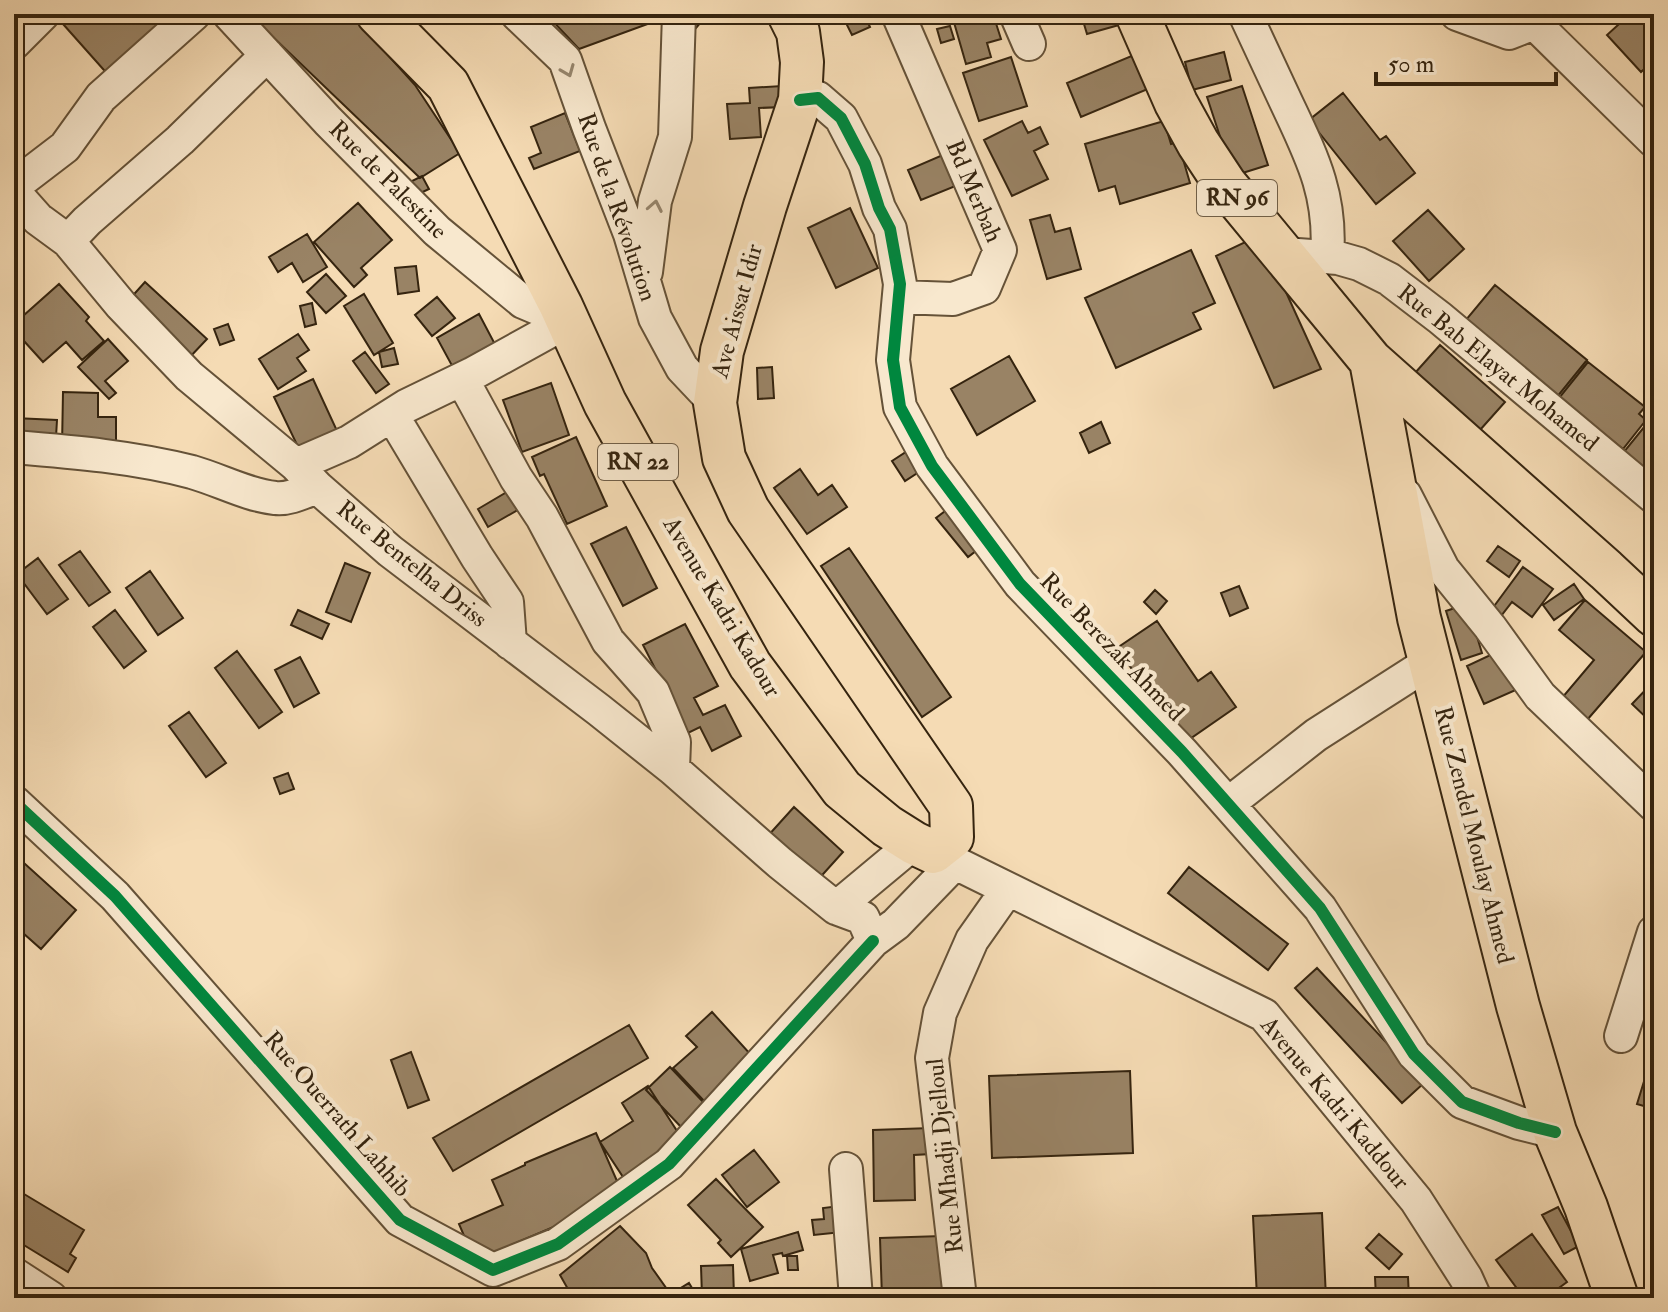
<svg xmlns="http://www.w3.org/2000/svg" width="1668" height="1312" viewBox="0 0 1668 1312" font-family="'IM FELL Double Pica',serif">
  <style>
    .building { fill: #998365; stroke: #35240f; stroke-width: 2 }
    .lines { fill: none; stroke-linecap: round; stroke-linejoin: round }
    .minor-casing { stroke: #655238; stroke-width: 36 }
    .major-casing { stroke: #35240f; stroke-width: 46 }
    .minor { stroke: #f8e8ce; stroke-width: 32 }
    .major { stroke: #f5dbb4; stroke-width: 42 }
    .cycleway-casing { stroke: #f8e8ce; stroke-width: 17 }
    .cycleway { stroke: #00873e; stroke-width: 12 }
    .oneway { stroke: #96866e }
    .labels { text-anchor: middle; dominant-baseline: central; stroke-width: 8; stroke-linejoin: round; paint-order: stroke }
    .shield { fill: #f8e8ce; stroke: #705f48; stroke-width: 2 }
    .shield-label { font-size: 22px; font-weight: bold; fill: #35240f }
    .street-label { font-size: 24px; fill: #35240f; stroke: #f8e8ce }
  </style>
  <rect width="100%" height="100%" fill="#f5dbb4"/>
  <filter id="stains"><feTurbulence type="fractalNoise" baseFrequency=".0025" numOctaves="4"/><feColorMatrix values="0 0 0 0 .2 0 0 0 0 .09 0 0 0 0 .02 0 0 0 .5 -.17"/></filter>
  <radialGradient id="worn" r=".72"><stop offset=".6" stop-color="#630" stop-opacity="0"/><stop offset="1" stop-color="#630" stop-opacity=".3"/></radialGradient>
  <path class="building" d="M75 14H173L111 78 63 24Z
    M249 14H351L415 85 460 153 420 178Z
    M546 14H661L664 18 579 49Z
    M678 14H708L695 29Z
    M860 14H864L870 27 852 35 845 21Z
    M944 14H993L1001 39 987 43 991 57 966 64 953 19 946 21Z
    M1081 14H1116L1119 25 1087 34Z
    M1630 14H1654V60L1641 72 1607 35Z
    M950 26 954 39 941 43 937 29Z
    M1141 52 1155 86 1081 117 1067 83Z
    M1224 52 1231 80 1192 90 1185 62Z
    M1011 57 1027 106 979 121 963 73Z
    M782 86 783 107 759 108 761 137 730 139 727 104 750 103 749 88Z
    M1242 86 1268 165 1233 176 1207 97Z
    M1343 93 1380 140 1386 136 1415 173 1376 204 1309 120Z
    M565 113 580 151 534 169 529 158 541 153 531 127Z
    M1022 121 1028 133 1040 127 1048 144 1034 151 1048 179 1012 196 984 140Z
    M1164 121 1171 144 1178 142 1190 183 1120 204 1115 186 1099 191 1085 144Z
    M945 154 958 185 921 200 908 170Z
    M422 176 429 189 408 199 402 186Z
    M358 203 392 240 361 268 367 275 354 287 314 242Z
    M850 208 878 268 836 288 808 228Z
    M1428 210 1464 249 1429 281 1393 241Z
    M1050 215 1055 232 1070 228 1081 269 1047 279 1030 220Z
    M307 234 327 267 303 282 292 263 278 272 269 257Z
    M1260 235 1321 369 1274 388 1216 256Z
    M1191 250 1215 303 1193 313 1201 329 1116 368 1085 298Z
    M416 266 419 291 398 294 395 268Z
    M326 274 346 296 326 313 307 292Z
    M145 282 207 339 188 359 127 302Z
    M59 284 89 317 86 321 104 341 82 360 66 342 43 362 14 330V324Z
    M1495 285 1587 360 1557 397 1465 321Z
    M364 294 393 343 374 355 344 306Z
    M437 297 455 318 432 336 415 315Z
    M312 303 316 324 305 327 300 306Z
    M479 314 498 350 456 373 437 338Z
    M228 324 234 340 220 345 214 329Z
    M298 334 309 350 297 358 306 371 278 389 259 359Z
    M108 339 128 361 105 381 116 393 109 399 78 367Z
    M1440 345 1505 402 1480 430 1415 373Z
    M394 348 398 364 382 367 379 352Z
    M365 352 389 384 376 393 353 361Z
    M1009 356 1035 401 977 435 951 389Z
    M1588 362 1645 407 1639 414 1646 420 1623 449 1559 398Z
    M772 367 774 398 758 399 757 368Z
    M313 379 338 433 300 451 274 397Z
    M551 383 569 435 522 452 503 400Z
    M63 392 98 393V417H116V447H62Z
    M1653 416 1654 417V477L1623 453Z
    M14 418 57 420 56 437 14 436Z
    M1101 422 1110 443 1089 453 1080 433Z
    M576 437 607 506 567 524 544 474 540 476 532 457Z
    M909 450 922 470 905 481 892 461Z
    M800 469 818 495 832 485 847 507 807 534 774 488Z
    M512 489 523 507 488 527 478 509Z
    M953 505 985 544 968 557 936 518Z
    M626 527 657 588 623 606 591 544Z
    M1498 546 1520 561 1509 577 1487 561Z
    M849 548 951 697 922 717 821 566Z
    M80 551 110 592 89 606 59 565Z
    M38 558 68 599 47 614 17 574Z
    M345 563 370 573 351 622 326 612Z
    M1523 567 1553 589 1532 617 1512 602 1501 616 1492 609Z
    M150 571 183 618 158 635 126 588Z
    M1574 584 1584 599 1554 620 1543 605Z
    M1239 586 1248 608 1230 616 1221 593Z
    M1155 590 1167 601 1156 614 1144 602Z
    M1585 600 1646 652 1587 720 1561 699 1594 660 1559 630Z
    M1467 604 1482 653 1461 660 1446 611Z
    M115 610 146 651 124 668 93 627Z
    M298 610 329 624 322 639 291 625Z
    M1157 621 1198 681 1211 672 1236 707 1184 743 1117 648Z
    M685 624 718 686 694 698 703 715 725 705 741 736 712 751 700 727 688 733 643 645Z
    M1501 650 1518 689 1484 704 1467 666Z
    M237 651 282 712 259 728 215 668Z
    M300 657 319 693 294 707 275 670Z
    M1654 681V725L1632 704Z
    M189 712 226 763 206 777 169 726Z
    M288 773 294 789 280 794 274 778Z
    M794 807 843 852 815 883 766 838Z
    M14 854 76 910 41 949 14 925Z
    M1189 867 1288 944 1268 970 1168 893Z
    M1317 968 1424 1083 1402 1103 1295 988Z
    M712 1012 771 1077 750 1096 705 1102 673 1068 697 1047 686 1036Z
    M629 1025 648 1058 453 1171 433 1138Z
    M1654 1049V1109L1637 1104Z
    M411 1052 429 1100 408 1108 391 1060Z
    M670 1067 724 1124 700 1147 646 1090Z
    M1130 1071 1133 1153 992 1158 989 1076Z
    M648 1086 688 1148 629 1186 600 1142 633 1121 622 1103Z
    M931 1128V1154L914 1155 915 1200 874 1201 873 1130Z
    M596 1133 624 1197 502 1249 503 1252 476 1264 459 1224 503 1205 492 1180 525 1165V1163Z
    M754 1150 779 1182 747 1207 722 1175Z
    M716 1179 763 1227 731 1257 718 1243 721 1240 688 1205Z
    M14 1188 84 1230 70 1254 76 1258 68 1272 14 1239Z
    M847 1205 851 1231 814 1235 812 1220 824 1219 823 1208Z
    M1558 1207 1579 1246 1564 1254 1542 1215Z
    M1322 1213 1326 1298H1257L1253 1216Z
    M620 1226 646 1253 652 1268 669 1292 660 1298H573L560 1275Z
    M798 1232 803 1250 783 1256 782 1253 773 1255 778 1273 750 1281 741 1249Z
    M1379 1234 1402 1254 1389 1269 1366 1248Z
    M1532 1234 1567 1282 1545 1298H1524L1496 1260Z
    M942 1236 944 1298H882L880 1238Z
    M787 1256H797L798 1270H788Z
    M733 1265 734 1296 702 1297 701 1266Z
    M1375 1277H1408L1409 1298H1376Z
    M689 1283 698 1298H674L671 1294Z
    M811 1290 812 1298H787V1292Z"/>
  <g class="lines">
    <defs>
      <path id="minor" d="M229 14 328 121 437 231 523 302 568 321
        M517 14 565 60 589 128 630 234 655 318 682 368 715 403
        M898 14 1000 250 984 288 953 299 899 297
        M1016 14 1029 44
        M1245 14C1259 44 1273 74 1287 104 1312 157 1332 196 1327 257
        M1457 14 1509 33 1534 23 1543 14
        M1534 23 1654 141
        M14 43 43 14
        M800 100 818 98 841 118 865 164 879 208 890 229 900 284 893 360 900 407 932 466 1020 584 1182 752 1320 908 1414 1054 1462 1102 1519 1123 1555 1132
        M14 186 65 147 101 97 194 14
        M14 192 38 219 68 241 121 305 189 376 296 465 317 487 390 551 599 710 673 769 780 863 836 908
        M68 241 87 221 180 140 267 55
        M1284 254 1338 258 1359 264 1389 279 1440 318 1654 497
        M646 272 655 201 675 137 679 14
        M462 379 516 478 542 517 608 641 653 692 674 742 673 769
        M392 415 477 557 507 602 510 643
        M14 447C74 452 134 457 192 472 220 480 247 495 275 498 288 500 304 492 317 487
        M296 465 349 442 406 406 472 374 568 321
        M1405 495 1443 569 1490 627 1540 696 1654 805
        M14 802 115 896 400 1220 493 1270 558 1244 669 1164 873 941
        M1228 804 1316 735 1430 662
        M914 843 836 908 863 918 873 941 896 924 955 863
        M933 852 1264 1015 1416 1200 1466 1278 1475 1298
        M1621 1036 1654 932
        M846 1169 856 1298
        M14 1274 51 1298
        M960 1298 932 1058 940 1013 972 940 1008 889"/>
      <path id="major" d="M378 14 448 85 561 306 605 403 750 665 842 789 887 826 914 843 933 852 952 837 951 806 748 510 724 458 715 403 722 351 765 206 800 100 802 62 798 32 789 14
        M1137 14 1176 103 1198 143 1225 184 1371 361 1606 570 1654 615
        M1371 361 1419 618 1518 1006 1555 1132 1586 1207 1617 1298"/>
    </defs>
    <use href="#minor" class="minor-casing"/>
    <use href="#major" class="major-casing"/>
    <use href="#minor" class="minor"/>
    <use href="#major" class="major"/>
    <defs>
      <path id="cycleway" d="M800 100 818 98 841 118 865 164 879 208 890 229 900 284 893 360 900 407 932 466 1020 584 1182 752 1320 908 1414 1054 1462 1102 1519 1123 1555 1132
        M14 802 115 896 400 1220 493 1270 558 1244 669 1164 873 941"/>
    </defs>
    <use href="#cycleway" class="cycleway-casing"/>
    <use href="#cycleway" class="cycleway"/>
  </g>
  <defs><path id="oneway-chevron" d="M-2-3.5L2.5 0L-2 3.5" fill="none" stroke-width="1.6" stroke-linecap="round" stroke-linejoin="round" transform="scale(2)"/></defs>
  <g class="oneway">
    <use href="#oneway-chevron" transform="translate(568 71) rotate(68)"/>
    <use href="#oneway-chevron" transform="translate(655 206) rotate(-79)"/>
  </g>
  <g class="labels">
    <g class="shield">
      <rect x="1197" y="180" width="80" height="36" rx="6"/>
      <rect x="598" y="444" width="80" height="36" rx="6"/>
    </g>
    <g class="shield-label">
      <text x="1237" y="198">RN 96</text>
      <text x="638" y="462">RN 22</text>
    </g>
    <g class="street-label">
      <text transform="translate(388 180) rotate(45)">Rue de Palestine</text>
      <text transform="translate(974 191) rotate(67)">Bd Merbah</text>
      <text transform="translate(617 207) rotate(71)">Rue de la Révolution</text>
      <text transform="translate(737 311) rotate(-75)">Ave Aissat Idir</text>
      <text transform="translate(1498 368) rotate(39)">Rue Bab Elayat Mohamed</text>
      <text transform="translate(412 564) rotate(39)">Rue Bentelha Driss</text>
      <text transform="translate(722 607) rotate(59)">Avenue Kadri Kadour</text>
      <text transform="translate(1112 647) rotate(46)">Rue Berezak Ahmed</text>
      <text transform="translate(1474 835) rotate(76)">Rue Zendel Moulay Ahmed</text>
      <text transform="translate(1335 1103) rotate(50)">Avenue Kadri Kaddour</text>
      <text transform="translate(337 1114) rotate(49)">Rue Ouerrath Lahhib</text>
      <text transform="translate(945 1156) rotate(-96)">Rue Mhadji Djelloul</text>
    </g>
  </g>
  <rect width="1668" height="1312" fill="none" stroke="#f5dbb4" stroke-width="48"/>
  <rect x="16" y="16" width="1636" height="1280" fill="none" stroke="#35240f" stroke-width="4"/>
  <rect x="24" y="24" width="1620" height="1264" fill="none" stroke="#35240f" stroke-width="2"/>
  <path d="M1376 72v12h180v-12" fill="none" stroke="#35240f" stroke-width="4"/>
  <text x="1388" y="72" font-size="24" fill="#35240f" stroke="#f8e8ce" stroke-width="6" paint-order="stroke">50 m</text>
  <rect width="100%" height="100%" filter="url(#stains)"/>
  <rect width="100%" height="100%" fill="url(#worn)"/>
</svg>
